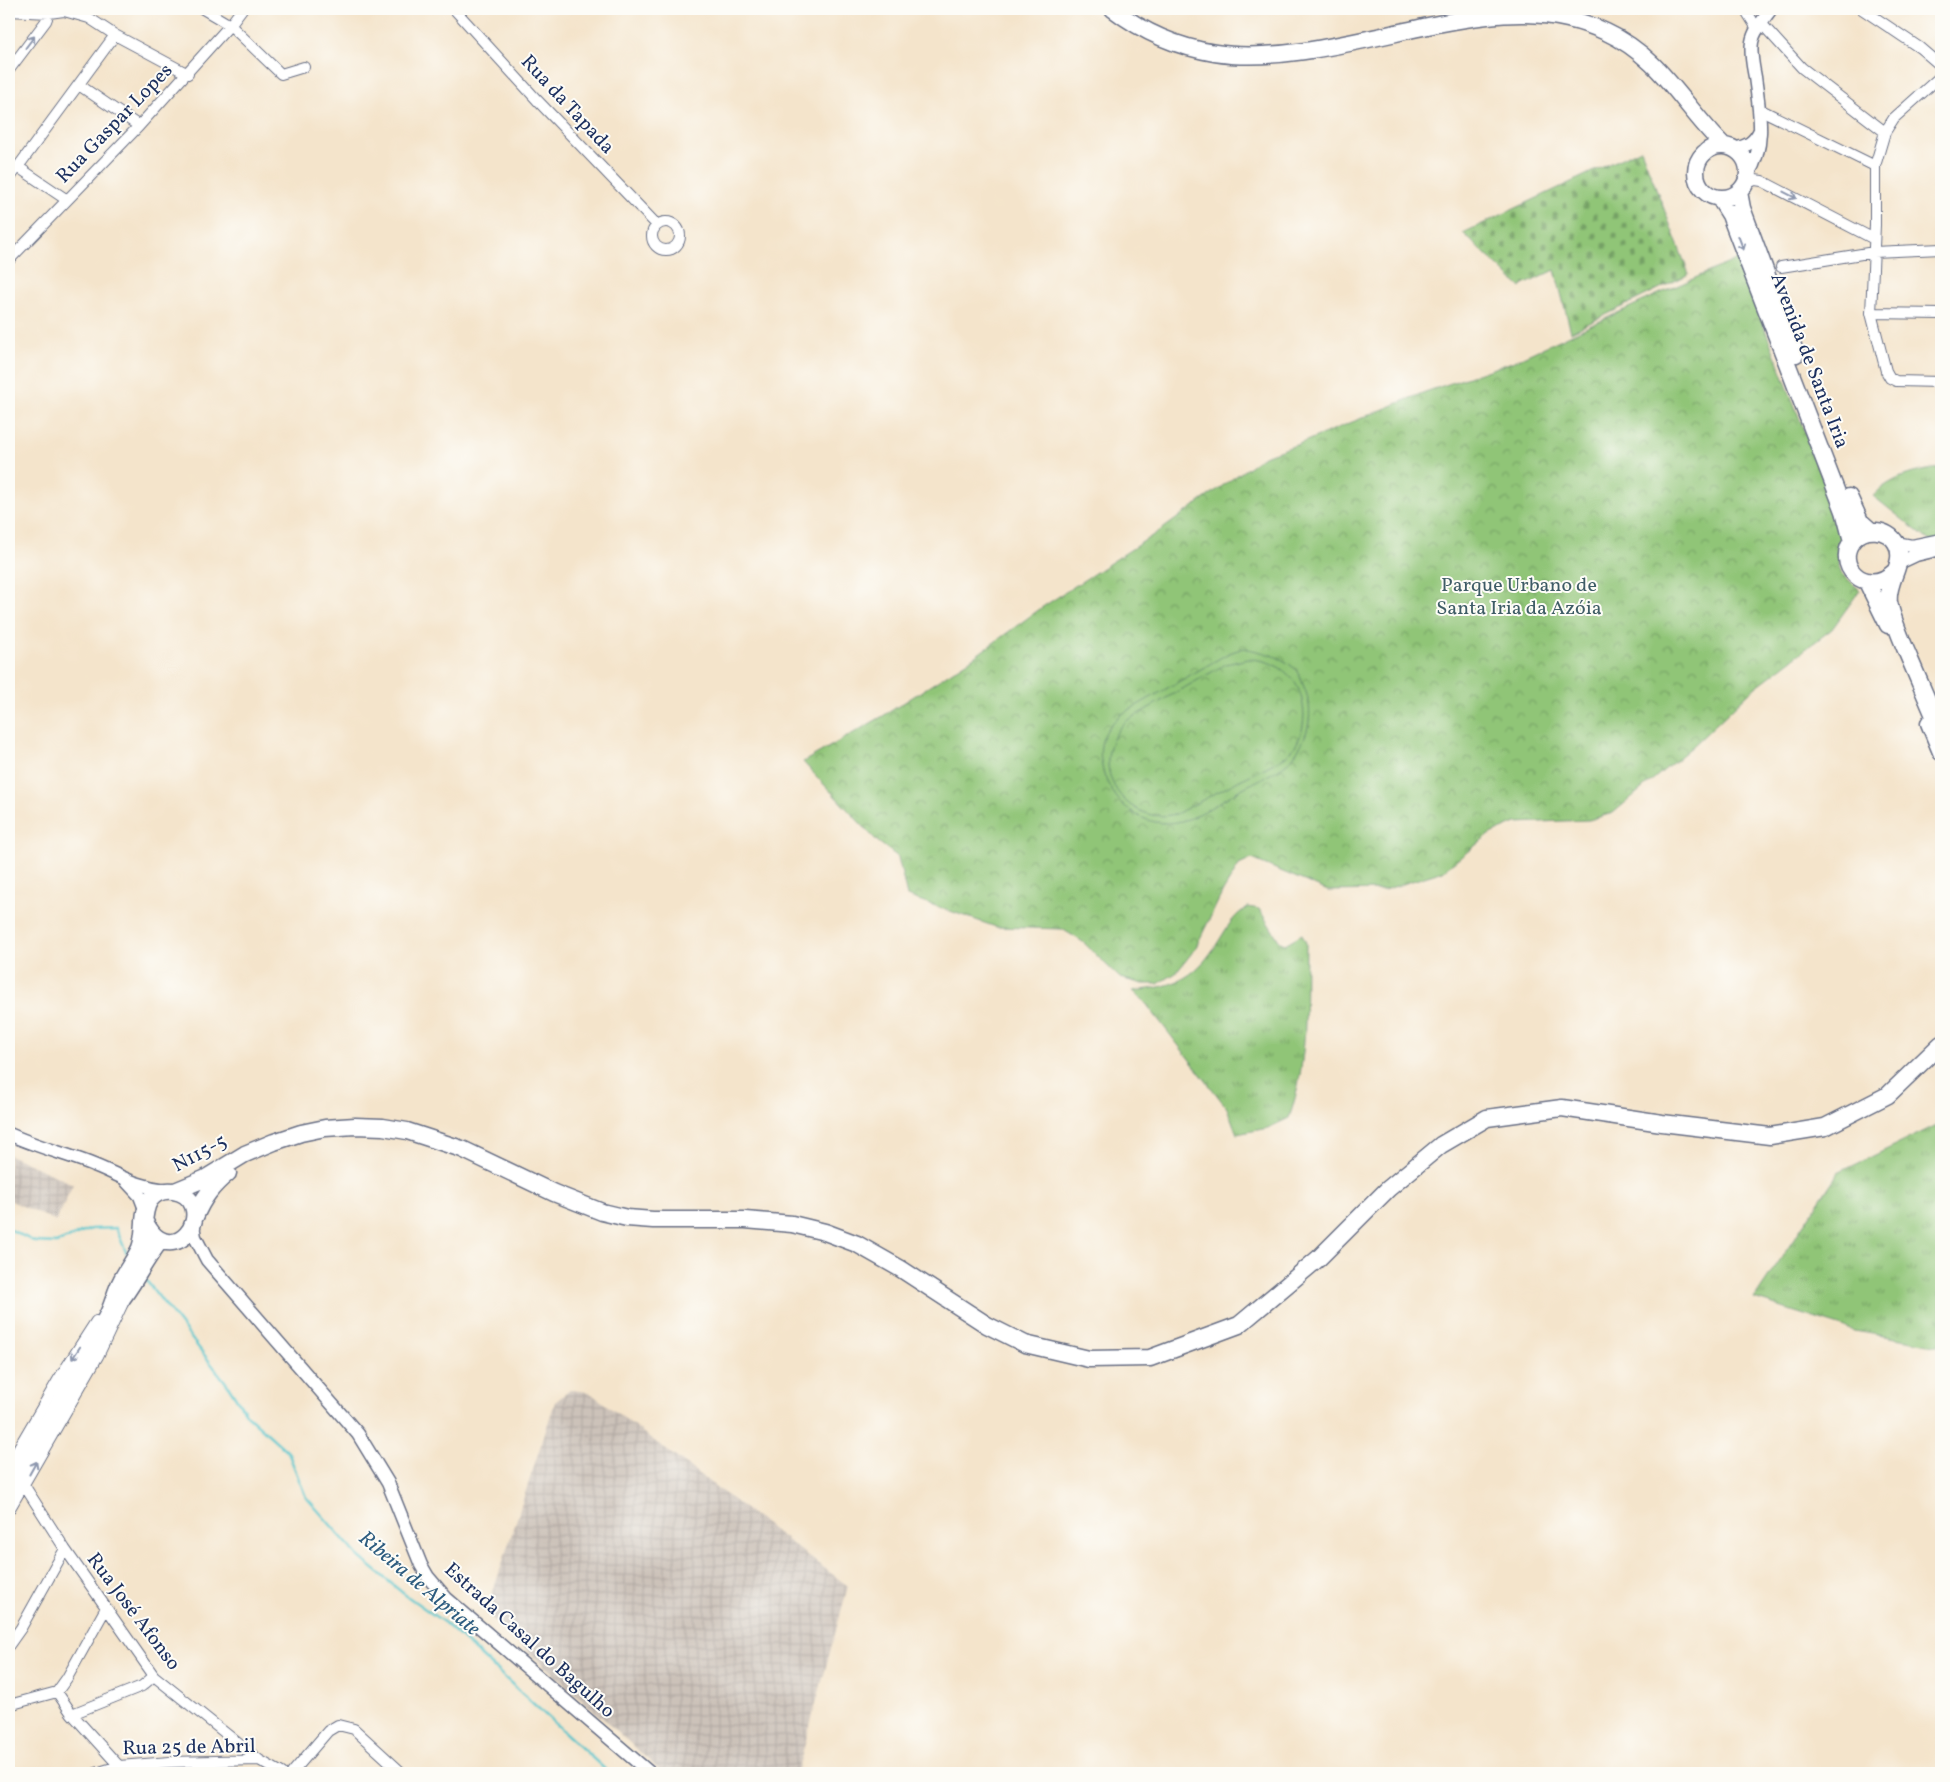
<svg xmlns="http://www.w3.org/2000/svg" width="1950" height="1782" viewBox="0 0 1950 1782" font-family="Vollkorn,serif">
  <style>
    .industrial { fill: url(#industrial-grid) }
    .grass { fill: url(#grass-tufts); stroke: #567a6a }
    .cemetery { fill: url(#cemetery-stones); stroke: #567a6a }
    .park { fill: url(#park-crowns); stroke: #567a6a }
    .pitch { fill: #90c577; stroke: #567a6a; fill-rule: evenodd }
    .lines { fill: none; stroke-linecap: round; stroke-linejoin: round }
    .stream { stroke: #56c4cb; stroke-width: 2.5 }
    .minor-casing { stroke: #676e84; stroke-width: 12 }
    .tertiary-casing { stroke: #676e84; stroke-width: 15 }
    .primary-casing { stroke: #676e84; stroke-width: 19 }
    .minor { stroke: #fff; stroke-width: 10 }
    .tertiary { stroke: #fff; stroke-width: 12 }
    .primary { stroke: #fff; stroke-width: 16 }
    .oneway { stroke: #8d97ae }
    .labels { text-anchor: middle; dominant-baseline: central; stroke-width: 4; stroke-linejoin: round; paint-order: stroke }
    .street-label { font-size: 20px; fill: #1b2f5e; stroke: #fdfcf7 }
    .park-label { font-size: 20px; fill: #3e5c66; stroke: #fdfcf7 }
    .water-label { font-size: 21px; font-style: italic; fill: #2d5c7f; stroke: #fdfcf7 }
  </style>
  <defs>
    <pattern id="industrial-grid" width="8" height="8" patternUnits="userSpaceOnUse" patternTransform="scale(1.25)"><rect width="8" height="8" fill="#ccc2b9"/><path d="M0 4h8M4 0v8" fill="none" stroke="#afa7a1"/></pattern>
    <pattern id="grass-tufts" width="24" height="20" patternUnits="userSpaceOnUse" patternTransform="scale(1.25)"><rect width="24" height="20" fill="#90c577"/><path d="M3 7l-1-3M5 7V3M7 7l1-3M15 17l-1-3M17 17v-4M19 17l1-3" fill="none" stroke="#75a065"/></pattern>
    <pattern id="cemetery-stones" width="16" height="16" patternUnits="userSpaceOnUse" patternTransform="scale(1.25)"><rect width="16" height="16" fill="#90c577"/><path d="M2 7V4a2 2 0 0 1 4 0v3zM10 15v-3a2 2 0 0 1 4 0v3z" fill="#75a065"/></pattern>
    <pattern id="park-crowns" width="20" height="18" patternUnits="userSpaceOnUse" patternTransform="scale(1.25)"><rect width="20" height="18" fill="#90c577"/><path d="M2 6a3 3 0 1 1 6 0M12 15a3 3 0 1 1 6 0" fill="none" stroke="#75a065"/></pattern>
  </defs>
  <rect width="100%" height="100%" fill="#fdfcf7"/>
  <filter id="ink" filterUnits="userSpaceOnUse"><feTurbulence type="fractalNoise" baseFrequency=".02" numOctaves="2"/><feDisplacementMap in="SourceGraphic" scale="10" xChannelSelector="R" yChannelSelector="G"/><feConvolveMatrix kernelMatrix="1 2 1 2 8 2 1 2 1" color-interpolation-filters="sRGB"/></filter>
  <filter id="wash" filterUnits="userSpaceOnUse"><feTurbulence type="fractalNoise" baseFrequency=".0096" numOctaves="4" result="noise"/><feDisplacementMap in="SourceGraphic" scale="20" xChannelSelector="R" yChannelSelector="G"/><feGaussianBlur stdDeviation="1.12" result="paint"/><feColorMatrix in="noise" values="0 0 0 0 0 0 0 0 0 0 0 0 0 0 0 0 0 1.4 0 .05"/><feComposite in="paint" operator="in"/></filter>
  <g filter="url(#wash)">
    <rect width="100%" height="100%" fill="#f4e4cb"/>
    <path class="industrial" d="M9 1155 73 1184 56 1221 9 1200Z
      M570 1390 589 1392 848 1586 797 1773H663L486 1613 555 1402Z"/>
    <path class="grass" d="M1941 468V550L1873 496C1891 477 1915 471 1941 468Z
      M1248 907 1259 909 1280 942 1285 944 1302 934 1306 943C1305 1001 1309 1062 1289 1118L1268 1128 1237 1134 1227 1108 1144 1001 1133 991C1178 986 1196 978 1220 939 1228 926 1234 915 1248 907Z
      M1941 1123V1346L1855 1331 1754 1299 1838 1173Z"/>
    <path class="cemetery" d="M1641 149 1689 274 1571 332 1555 270 1520 287 1463 233Z"/>
    <path class="park" d="M1738 259 1843 531 1838 564 1842 574 1860 590 1832 629 1752 690 1694 745 1613 813 1589 820 1516 823 1490 834 1443 871 1384 890 1328 891 1252 859 1239 865 1223 891 1195 949 1176 973 1158 984H1143L1120 978 1083 942 1062 929 996 927 907 896 898 857 877 841 803 762 883 716 970 660 1044 606 1161 530 1264 456 1299 444 1425 392 1512 362 1652 297Z"/>
    <path class="pitch" d="M1244 648C1261 652 1279 655 1293 667 1299 673 1301 679 1304 687 1315 712 1309 736 1293 757 1283 770 1256 781 1241 789 1224 799 1206 812 1188 819 1151 833 1116 809 1104 774 1096 748 1101 731 1122 714L1229 653ZM1248 659C1268 659 1289 669 1298 688 1308 711 1306 742 1284 757 1270 766 1254 773 1240 780 1218 792 1197 803 1176 814 1166 816 1155 817 1145 813 1118 803 1102 774 1110 747 1113 736 1119 729 1126 721L1226 664Z"/>
    <g class="lines">
      <path class="stream" d="M9 1229 35 1242 56 1243 91 1229 116 1228 126 1252
        M145 1279 227 1384 247 1415 288 1452 306 1497 358 1556 404 1594 445 1623 609 1773"/>
    </g>
  </g>
  <g filter="url(#ink)">
    <g class="lines">
      <defs>
        <path id="minor" d="M203 9 230 25 281 74 304 67
          M454 9 537 100 657 225
          M1745 9 1758 30
          M1862 9 1920 48 1941 66
          M9 11 49 13 64 11 89 18 115 35 188 74
          M1761 23 1802 68 1885 132
          M9 70 46 21 49 13
          M1941 76 1894 118 1885 132 1875 166V225L1871 313 1886 371 1890 378 1896 381 1941 382
          M79 85 139 126
          M1759 109 1875 166
          M18 167 67 200
          M9 179 115 35
          M1746 184 1755 180 1762 181 1874 239
          M652 236a14 14 0 1 1 28 0a14 14 0 1 1-28 0Z
          M9 260 139 126 230 25 242 9
          M1781 267 1874 252 1941 249
          M1871 313 1941 314
          M9 1464 58 1380 96 1321
          M24 1485 65 1549 154 1676 259 1760
          M9 1510 98 1356 124 1301
          M106 1608 67 1678 57 1692 72 1714 142 1686 154 1676
          M9 1645 21 1628 65 1549
          M9 1705 57 1692
          M72 1714 119 1766
          M96 1773 119 1766 170 1762 259 1760 282 1773
          M292 1773 328 1731 338 1725 354 1729 402 1773"/>
        <path id="tertiary" d="M1734 149C1747 146 1754 143 1760 130
          M1748 174C1767 145 1759 109 1755 77 1753 66 1750 54 1752 42 1754 30 1764 19 1771 9
          M1896 543 1912 546 1941 540
          M1899 563 1916 555 1941 549
          M9 1134C35 1146 63 1153 89 1163 118 1174 133 1186 166 1190
          M127 1182 140 1196 145 1209
          M193 1225 195 1237 207 1260 358 1434 388 1483 421 1565 428 1577 446 1598 650 1773"/>
        <path id="primary" d="M1113 9C1143 32 1177 47 1215 53 1283 64 1375 36 1443 23 1498 12 1553 7 1606 32 1661 57 1683 106 1724 146
          M1696 172a26 26 0 1 1 52 0a26 26 0 1 1-52 0Z
          M1739 192 1742 208 1796 354
          M1720 199 1730 215 1736 231 1844 511 1852 541
          M1849 497 1860 521 1870 530
          M1894 572C1865 599 1832 563 1854 539 1865 527 1887 528 1896 543 1907 562 1886 581 1889 602 1893 622 1903 643 1911 662 1921 685 1931 709 1941 732
          M1867 582 1888 625
          M1929 723 1941 752
          M175 1191 204 1179 245 1154 274 1142 301 1133 325 1128 355 1126 383 1127 407 1131 462 1149 554 1193 602 1212 627 1218 653 1220H745L769 1222 792 1224 825 1232 857 1244 901 1269 987 1325 1025 1344 1089 1359 1150 1358 1239 1325 1319 1258 1388 1189 1441 1145 1487 1118 1562 1108 1662 1123 1770 1136 1825 1127 1888 1095 1941 1044
          M195 1217C203 1198 212 1186 228 1173
          M117 1305C134 1285 144 1260 161 1240
          M9 1487C43 1431 77 1374 107 1316 113 1305 115 1292 121 1281 127 1269 135 1259 140 1248 146 1233 141 1213 150 1200 161 1185 187 1189 193 1206 200 1226 180 1251 159 1239 152 1235 149 1229 145 1222"/>
      </defs>
      <use href="#minor" class="minor-casing"/>
      <use href="#tertiary" class="tertiary-casing"/>
      <use href="#primary" class="primary-casing"/>
      <use href="#minor" class="minor"/>
      <use href="#tertiary" class="tertiary"/>
      <use href="#primary" class="primary"/>
    </g>
    <defs><path id="oneway-shaft" d="M-6 0H5M1.5-3L5.5 0L1.5 3" fill="none" stroke-width="1.6" stroke-linecap="round" stroke-linejoin="round" transform="scale(1.25)"/></defs>
    <g class="oneway">
      <use href="#oneway-shaft" transform="translate(30 42) rotate(-53)"/>
      <use href="#oneway-shaft" transform="translate(1790 195) rotate(27)"/>
      <use href="#oneway-shaft" transform="translate(1741 243) rotate(69)"/>
      <use href="#oneway-shaft" transform="translate(76 1353) rotate(123)"/>
      <use href="#oneway-shaft" transform="translate(33 1468) rotate(-61)"/>
    </g>
  </g>
  <g class="labels">
    <g class="street-label">
      <text transform="translate(567 105) rotate(47)">Rua da Tapada</text>
      <text transform="translate(115 124) rotate(-46)">Rua Gaspar Lopes</text>
      <text transform="translate(1809 361) rotate(69)">Avenida de Santa Iria</text>
      <text transform="translate(200 1154) rotate(-28)">N115-5</text>
      <text transform="translate(133 1612) rotate(53)">Rua José Afonso</text>
      <text transform="translate(529 1641) rotate(42)">Estrada Casal do Bagulho</text>
      <text transform="translate(189 1748) rotate(-1)">Rua 25 de Abril</text>
    </g>
    <g class="park-label">
      <text x="1519" y="586">Parque Urbano de<tspan x="1519" dy="23">Santa Iria da Azóia</tspan></text>
    </g>
    <g class="water-label">
      <text transform="translate(419 1584) rotate(40)">Ribeira de Alpriate</text>
    </g>
  </g>
  <rect width="1950" height="1782" fill="none" stroke="#fdfcf7" stroke-width="30"/>
</svg>
